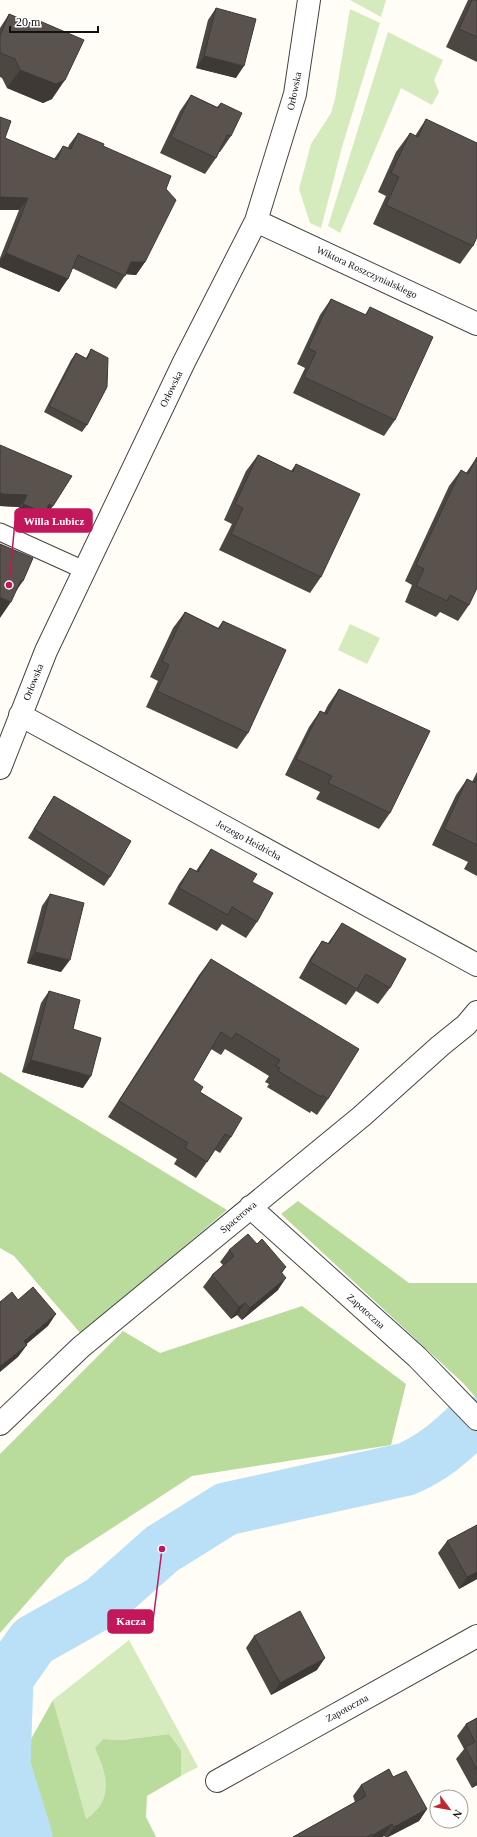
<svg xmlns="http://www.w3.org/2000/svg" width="477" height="1837" viewBox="0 0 477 1837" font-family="'Times New Roman',serif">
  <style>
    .green { fill: #d5ebbd }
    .forest { fill: #b9dc9c }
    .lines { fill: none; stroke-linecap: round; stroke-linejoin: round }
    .river { stroke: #b9e0f7; stroke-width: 53 }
    .service-casing { stroke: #444; stroke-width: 19 }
    .minor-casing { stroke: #444; stroke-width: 24 }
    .service { stroke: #fff; stroke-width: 17 }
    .minor { stroke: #fff; stroke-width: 22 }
    .wall { fill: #4d4742 }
    .shaded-wall { fill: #3f3936 }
    .building { fill: #5a524d; stroke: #3f3936 }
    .labels { text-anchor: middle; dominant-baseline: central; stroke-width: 4; stroke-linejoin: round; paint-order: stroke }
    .street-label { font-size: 10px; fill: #111; stroke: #fff }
    .leader { fill: none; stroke: #c2185b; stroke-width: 1.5 }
    .callout-dot { fill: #c2185b; stroke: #fff; stroke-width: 1.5 }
    .callout { fill: #c2185b; stroke: #c2185b; stroke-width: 1.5 }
    .callout-label { font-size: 11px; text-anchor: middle; font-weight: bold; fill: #fff }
  </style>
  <rect width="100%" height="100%" fill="#fffdf5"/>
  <path class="green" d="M350 0H386L381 17Z
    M350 9 380 23 342 147 321 228 310 223 299 189 311 144 331 113 335 99Z
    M388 32 443 60 434 80 439 92 432 105 401 88 340 233 328 226Z
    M350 624 380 638 367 664 338 650Z
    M129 1640 198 1767 181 1776V1750L169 1734 122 1740 103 1739 96 1748C109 1778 115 1798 85 1820L53 1700Z"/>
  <path class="forest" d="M0 1072 227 1210 81 1334 14 1256 0 1248Z
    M298 1201 409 1283H477V1399L464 1384 281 1214Z
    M302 1306 406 1384 391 1445 192 1476 66 1558 0 1633V1454L123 1331 160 1353Z
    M53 1700 86 1819C114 1800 108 1776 95 1748L103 1739 122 1740 169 1734 181 1750V1776L147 1796 146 1817 156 1837H0V1794Z"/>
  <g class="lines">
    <path class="river" d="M26 1837 4 1766 7 1678 33 1641 102 1602 162 1549 226 1509 407 1469C433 1457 450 1443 470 1423"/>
    <defs>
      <path id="service" d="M0 532 84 570"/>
      <path id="minor" d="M256 221 477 324
        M20 715 477 965
        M0 768 46 651 184 362 256 221 295 94 309 0
        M250 1207 417 1357 477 1419
        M0 1424 81 1347 362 1116 440 1046 466 1025 477 1012
        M217 1781 477 1636"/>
    </defs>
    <use href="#service" class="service-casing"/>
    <use href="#minor" class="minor-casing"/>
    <use href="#service" class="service"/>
    <use href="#minor" class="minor"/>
  </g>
  <path class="wall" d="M468 0H477V62L446 47Z
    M216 8 236 78 196 68 208 20Z
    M9 14 32 24 35 19 52 99 43 103 7 88 2 78 0 77V28Z
    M191 95 217 107 221 103 231 136 220 152H219L216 158 205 174 160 153 180 111Z
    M0 117 5 138 54 159 63 146 68 148 69 145 78 133 103 146 166 189 145 262 136 275 126 274 116 289 72 268 59 292 0 267V258L19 210H0Z
    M426 119 473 246 460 264 373 224 386 196 378 192 396 152 410 133 415 136Z
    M331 299 365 315 370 307 395 420 384 436 293 393 305 368 297 364 320 315Z
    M91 349 87 425 82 432 44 412 71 360 76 353 86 358Z
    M0 445 44 518 43 517 37 525 15 516 19 507 0 506Z
    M258 455 291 471 296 464 321 577 310 593 219 550 232 524 224 520 246 471Z
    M477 457 469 605 458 621 440 612 436 617 405 602 412 585 405 581 449 486 461 470 466 473Z
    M185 612 218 628 223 621 248 733 237 749 146 707 158 681 150 677 173 628Z
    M339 689 390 813 379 829 316 799 320 792 285 775 309 727 320 711 324 713 328 705Z
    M477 772V876L464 869 468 862 432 845 456 795 467 779 472 782Z
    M54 796 110 877 104 886 28 838 48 805Z
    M211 849 252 882 257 922 246 938 222 924 217 931 168 904 179 884 190 868 196 871 200 865Z
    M50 894 61 972 27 963 42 906Z
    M342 923 390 988 378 1004 356 991 346 1005 299 978 311 957 322 941 328 943Z
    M211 959 328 1099 317 1115 311 1111 310 1113 267 1087 269 1084 265 1082 269 1076 225 1049 221 1055 211 1049 193 1080 200 1092 231 1137 220 1153 215 1150 196 1178 174 1164 177 1159 108 1117 199 975Z
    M49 991 73 1029 83 1088 22 1072 41 1003Z
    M257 1244 286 1267 282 1273 278 1290 242 1320 237 1315 231 1319 203 1287 212 1275 223 1265 220 1262 229 1250Z
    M477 1525V1579L459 1589 438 1553 447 1541Z
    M254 1636 317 1670 271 1695 246 1648Z
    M477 1718V1785L472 1788 456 1759 464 1749 457 1736 466 1724Z
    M393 1777 427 1809 419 1821 388 1837H385L384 1836 382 1837H293L355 1802 353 1796 361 1785Z"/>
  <path class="shaded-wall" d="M204 56 244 66 236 78 196 68Z
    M20 70 65 80 52 99 43 103 7 88Z
    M0 197 28 198 19 210H0Z
    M6 253 68 279 59 292 0 267V261Z
    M131 262H145L136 275 123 274Z
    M0 493 27 495 19 507 0 506Z
    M23 504H49L53 506 44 518 43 517 37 525 15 516Z
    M21 580 23 581 12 597Z
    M0 597 11 602 0 618Z
    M35 952 70 960 61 972 27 963Z
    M31 1060 91 1076 83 1088 22 1072Z
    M286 1278 278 1290 242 1320 250 1308Z
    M245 1303 237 1315 231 1319 239 1307Z
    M56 1314 48 1326 16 1353 24 1341Z
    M27 1345 18 1357 0 1372V1366Z
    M477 1572V1579L459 1589 467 1577Z
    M325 1658 317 1670 271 1695 280 1683Z
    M477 1781V1785L472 1788Z
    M427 1809 419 1821 388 1837H387L394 1827Z
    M392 1824 384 1836 382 1837H372L373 1835Z"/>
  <path class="building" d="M472 0H477V37L459 29Z
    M216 8 256 19 244 66 204 56Z
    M9 14 33 24 35 19 84 40 65 80 56 84 20 70 15 59 0 53V36Z
    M191 95 218 108 221 103 242 113 231 136 227 135 216 158 171 137Z
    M0 117 11 121 5 138 57 160 63 146 71 149 78 133 104 144 103 146 171 176 166 189 176 200 145 262H131L125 276 78 255 68 279 6 253 28 198 0 197Z
    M426 119 477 143V237L473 246 386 205 399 177 391 173 410 133 418 137Z
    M331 299 366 315 370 307 433 337 395 420 304 377 316 352 308 348Z
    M91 349 108 358 107 387 87 425 49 406 76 353 87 359Z
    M0 445 72 476 53 506 49 504 45 513 23 504 27 495 3 494 0 493Z
    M258 455 293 472 296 464 360 494 321 577 231 534 243 508 235 504Z
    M477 457V588L469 605 450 595 447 601 416 586 424 569 416 565 461 470 468 474Z
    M0 544 33 558 23 581 21 580 11 602 0 597Z
    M185 612 219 629 223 621 286 650 248 733 157 691 169 665 162 661Z
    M339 689 430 731 390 813 328 783 332 776 296 759 320 711 327 714Z
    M477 778V845L444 829 467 779 475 783Z
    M54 796 131 841 110 877 34 829Z
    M211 849 257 874 252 882 273 893 257 922 232 907 228 915 179 888 190 868 198 872Z
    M50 894 84 903 70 960 35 952Z
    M342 923 406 959 390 988 366 974 357 989 310 962 322 941 329 944Z
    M211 959 359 1049 328 1099 322 1095 321 1097 278 1071 280 1068 276 1066 280 1060 236 1033 232 1039 221 1032 193 1080 203 1087 200 1092 242 1118 231 1137 225 1134 207 1162 185 1148 188 1143 119 1101Z
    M49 991 80 1000 73 1029 101 1038 91 1076 31 1060Z
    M248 1234 257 1244 262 1239 286 1267 281 1272 286 1278 250 1308 245 1303 239 1307 212 1275 234 1256 229 1250Z
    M33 1287 56 1314 24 1341 27 1345 0 1366V1302L12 1292 18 1300Z
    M477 1525V1572L467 1577 447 1541Z
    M300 1611 325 1658 280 1683 254 1636Z
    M477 1718V1770L465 1747 475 1742 466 1724Z
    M389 1769 393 1777 406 1771 427 1809 394 1827 392 1824 373 1835 372 1834 367 1837H293L366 1796 361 1785Z"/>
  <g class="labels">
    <g class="street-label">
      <text transform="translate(294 91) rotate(-78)">Orłowska</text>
      <text transform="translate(367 272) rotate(25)">Wiktora Roszczynialskiego</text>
      <text transform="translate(171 389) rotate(-64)">Orłowska</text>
      <text transform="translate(33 682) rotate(-68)">Orłowska</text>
      <text transform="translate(249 840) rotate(29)">Jerzego Heidricha</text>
      <text transform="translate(238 1217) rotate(-40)">Spacerowa</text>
      <text transform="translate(366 1311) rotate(42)">Zapotoczna</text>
      <text transform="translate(347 1708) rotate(-29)">Zapotoczna</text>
    </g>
  </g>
  <path class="leader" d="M9 585L15 521M162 1549L153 1621"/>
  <g class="callout-dot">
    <circle cx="9" cy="585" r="4"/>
    <circle cx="162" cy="1549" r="4"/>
  </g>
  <g class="callout">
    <rect x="15" y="509" width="77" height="23" rx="4"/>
    <rect x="108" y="1610" width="45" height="23" rx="4"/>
  </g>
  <g class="callout-label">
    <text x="54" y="525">Willa Lubicz</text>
    <text x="131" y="1625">Kacza</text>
  </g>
  <g transform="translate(449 1809) rotate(122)"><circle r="19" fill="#ffffff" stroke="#a0a0a0"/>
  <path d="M0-3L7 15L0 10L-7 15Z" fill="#c4262e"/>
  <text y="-6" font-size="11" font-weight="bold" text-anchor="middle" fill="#111111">N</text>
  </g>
  <path d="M10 26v6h88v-6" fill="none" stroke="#111111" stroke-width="2"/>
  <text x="16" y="26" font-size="12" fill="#111111" stroke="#ffffff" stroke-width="3" paint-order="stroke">20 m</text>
</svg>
